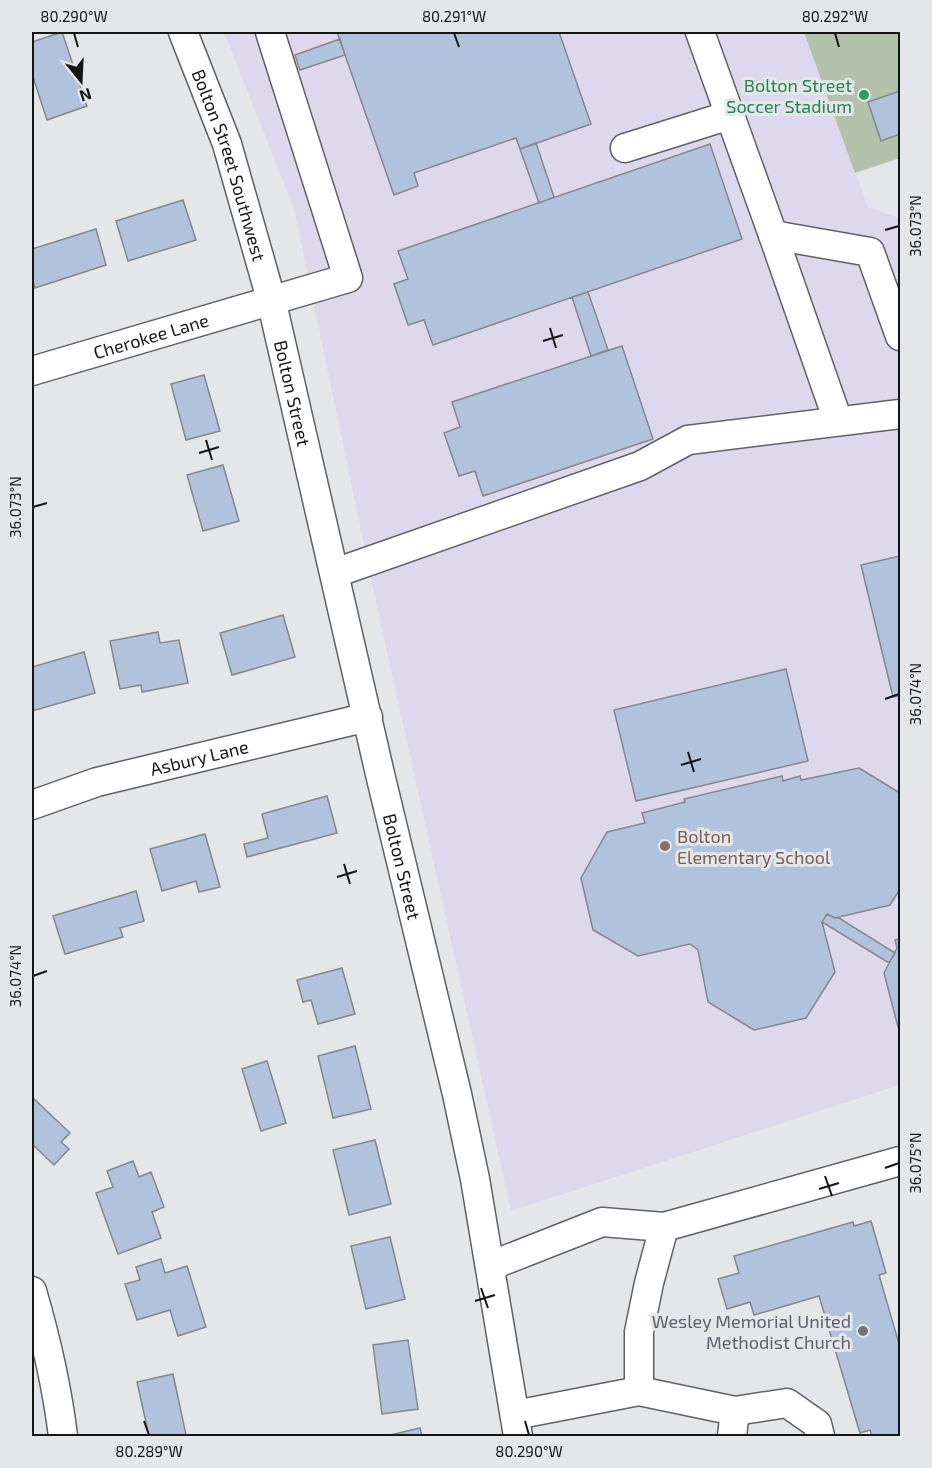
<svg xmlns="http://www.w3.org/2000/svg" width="932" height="1468" viewBox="0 0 932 1468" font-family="'Exo 2',sans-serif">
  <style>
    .education { fill: #ded8ee }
    .green { fill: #b2c1ac }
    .building { fill: #b1c2dd; stroke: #85878a; stroke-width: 1.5 }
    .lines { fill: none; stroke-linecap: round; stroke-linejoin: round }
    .minor-casing { stroke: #5f6164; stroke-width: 31 }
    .minor { stroke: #fff; stroke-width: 28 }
    .ticks { fill: none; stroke: #151516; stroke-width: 2 }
    .leisure-dot { fill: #2e9e5b; stroke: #e4e6e9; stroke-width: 2 }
    .education-dot { fill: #8d6e63; stroke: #e4e6e9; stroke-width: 2 }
    .worship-dot { fill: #6b7280; stroke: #e4e6e9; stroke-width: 2 }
    .labels { text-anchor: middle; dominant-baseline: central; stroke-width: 6; stroke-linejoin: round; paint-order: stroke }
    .leisure-label { font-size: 18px; fill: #27864d; stroke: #e4e6e9; text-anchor: end }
    .street-label { font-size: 18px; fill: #151516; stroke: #e4e6e9 }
    .education-label { font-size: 18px; fill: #785e54; stroke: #e4e6e9; text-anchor: start }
    .worship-label { font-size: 18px; fill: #5b616d; stroke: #e4e6e9; text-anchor: end }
    .neatline { fill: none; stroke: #151516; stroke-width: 2 }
    .ticks-label { font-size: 15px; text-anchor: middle; fill: #151516 }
  </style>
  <rect width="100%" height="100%" fill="#e4e6e9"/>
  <path class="education" d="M224 32H804L868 207 900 218V1085L511 1211 377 607 294 209Z"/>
  <path class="green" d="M804 32H900V158L855 173Z"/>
  <path class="building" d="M62 32 87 106 47 120 32 74V42Z
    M337 32H559L591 124 520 149 516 138 414 173 418 186 394 195Z
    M340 39 345 55 300 70 295 55Z
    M900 91V134L881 141 868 102Z
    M536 143 554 197 539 203 520 149Z
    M710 144 742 239 433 345 424 320 408 325 394 284 408 279 398 251Z
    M183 200 196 240 128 261 116 221Z
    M96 229 106 265 35 288 32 277V249Z
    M588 292 608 350 591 356 572 297Z
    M622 346 653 439 483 496 475 471 459 476 444 433 460 427 452 402Z
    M204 375 220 431 186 440 171 384Z
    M223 465 239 521 203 531 187 475Z
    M900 556V696L893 697 861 565Z
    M283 615 295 657 232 675 220 633Z
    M158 632 160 643 179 640 188 683 142 692 141 685 120 689 110 641Z
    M84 652 95 693 32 711V667Z
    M786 669 808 761 636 801 614 710Z
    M859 768 900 793V889L890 905 835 918 827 914 822 922 835 972 806 1018 754 1030 708 1002 698 950 690 944 638 956 593 930 581 878 607 832 645 823 642 813 685 802 684 799 782 776 783 781 800 776 801 780Z
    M327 796 337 833 247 857 244 844 268 838 262 814Z
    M205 834 220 887 199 892 196 881 162 891 150 849Z
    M136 891 144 921 120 928 123 937 65 954 53 916Z
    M827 914 835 918H839L895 953 889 963 822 922Z
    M900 939V1026L898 1027 884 973 897 948 895 940Z
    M342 968 355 1014 318 1024 311 1000 303 1002 297 980Z
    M355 1046 371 1109 333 1118 318 1056Z
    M267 1061 286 1123 261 1131 242 1069Z
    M32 1097 70 1133 61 1142 69 1149 54 1165 32 1144Z
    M375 1140 391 1204 349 1215 333 1150Z
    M133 1161 139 1177 151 1172 164 1207 152 1212 161 1238 118 1254 96 1193 113 1187 107 1171Z
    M871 1221 886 1273 879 1275 900 1347V1436H872L870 1430 860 1433 819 1296 754 1315 750 1302 727 1309 718 1279 739 1273 734 1256 853 1222 854 1226Z
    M390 1237 405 1299 366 1309 351 1246Z
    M161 1259 165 1273 187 1266 206 1327 178 1336 170 1310 137 1320 125 1284 140 1280 136 1267Z
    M408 1340 418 1409 382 1414 373 1345Z
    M173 1374 186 1435 149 1436 137 1382Z
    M420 1428 422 1436H386Z"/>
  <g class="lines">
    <defs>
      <g id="minor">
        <path id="s1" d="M183 32 227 144 271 299 380 774 457 1094 475 1179 518 1436"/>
        <path d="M700 32 773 235 870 252 900 336"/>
        <path d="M625 148 730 115"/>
        <path d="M773 235 838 421"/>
        <path id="s2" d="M32 371 348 278 270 32"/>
        <path d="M335 573 640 466 688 440 900 414"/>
        <path id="s3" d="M32 805 97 782 368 717"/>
        <path d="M490 1266 602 1222 664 1227 900 1161"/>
        <path d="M32 1291C46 1339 57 1387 63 1436"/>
        <path d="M639 1391 735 1411 787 1403 817 1424 820 1436"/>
        <path d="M515 1415 639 1391V1332L649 1283 664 1227"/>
        <path d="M732 1436 735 1411"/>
      </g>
    </defs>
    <use href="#minor" class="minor-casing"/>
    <use href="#minor" class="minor"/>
  </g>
  <path class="ticks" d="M74 33 78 47M454 33 459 47M835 33 839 47M885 230 899 226M550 328 556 348M543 341 563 335M206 440 212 460M199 453 219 447M33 507 47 503M885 699 899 694M688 752 694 772M681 765 701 759M344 864 350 884M337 877 357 871M33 976 47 971M885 1168 899 1163M825 1176 832 1196M819 1189 839 1183M481 1288 488 1308M475 1301 495 1295M144 1421 149 1435M525 1421 529 1435"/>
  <circle class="leisure-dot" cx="864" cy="95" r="6"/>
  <circle class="education-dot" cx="665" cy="846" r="6"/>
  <circle class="worship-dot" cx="863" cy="1331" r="6"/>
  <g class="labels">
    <g class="leisure-label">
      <text x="852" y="85">Bolton Street<tspan x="852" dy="21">Soccer Stadium</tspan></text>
    </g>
    <g class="street-label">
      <text stroke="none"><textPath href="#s1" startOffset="141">Bolton Street Southwest</textPath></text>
      <text stroke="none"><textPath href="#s2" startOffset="124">Cherokee Lane</textPath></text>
      <text stroke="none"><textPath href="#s1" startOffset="378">Bolton Street</textPath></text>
      <text stroke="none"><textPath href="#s3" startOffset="174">Asbury Lane</textPath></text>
      <text stroke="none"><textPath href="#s1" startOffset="864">Bolton Street</textPath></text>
    </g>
    <g class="education-label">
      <text x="677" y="836">Bolton<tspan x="677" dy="21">Elementary School</tspan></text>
    </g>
    <g class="worship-label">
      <text x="851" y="1321">Wesley Memorial United<tspan x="851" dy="21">Methodist Church</tspan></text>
    </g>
  </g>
  <rect width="932" height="1468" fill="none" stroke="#e4e6e9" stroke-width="66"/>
  <g transform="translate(81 81) rotate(162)" stroke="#e4e6e9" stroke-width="4.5" paint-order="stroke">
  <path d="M0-4.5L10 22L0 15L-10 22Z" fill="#151516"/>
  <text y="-9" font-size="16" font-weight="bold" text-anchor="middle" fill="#151516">N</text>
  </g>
  <rect x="33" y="33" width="866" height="1402" class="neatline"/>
  <g class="ticks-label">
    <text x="74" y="22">80.290°W</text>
    <text x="454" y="22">80.291°W</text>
    <text x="835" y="22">80.292°W</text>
    <text transform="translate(916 226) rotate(-90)" y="5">36.073°N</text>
    <text transform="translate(16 507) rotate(-90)" y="5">36.073°N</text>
    <text transform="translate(916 694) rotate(-90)" y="5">36.074°N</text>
    <text transform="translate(16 976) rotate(-90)" y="5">36.074°N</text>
    <text transform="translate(916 1163) rotate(-90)" y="5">36.075°N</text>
    <text x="149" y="1457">80.289°W</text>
    <text x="529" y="1457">80.290°W</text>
  </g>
</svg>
